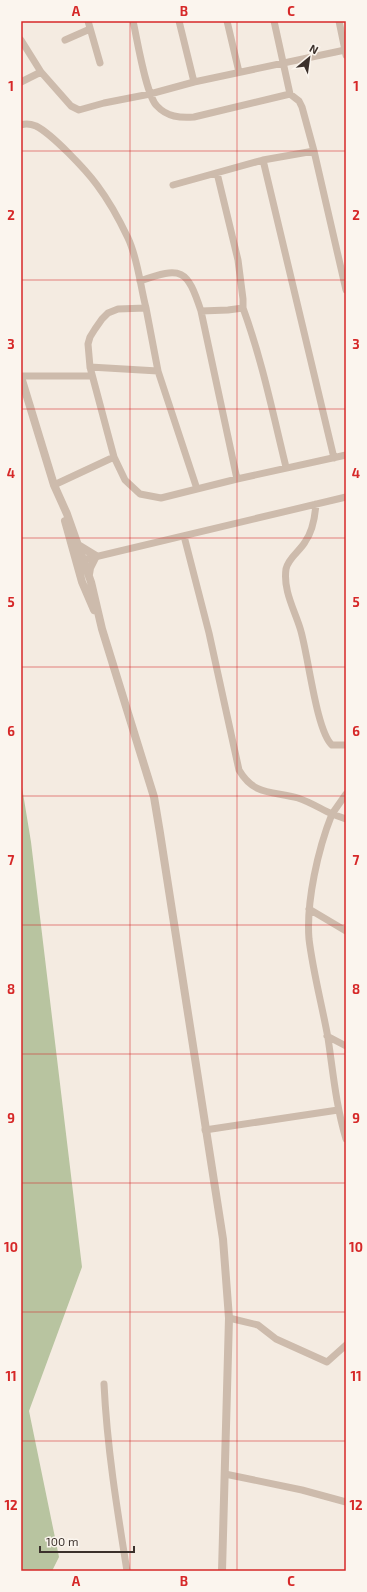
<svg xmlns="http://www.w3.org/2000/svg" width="367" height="1592" viewBox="0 0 367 1592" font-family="'Exo 2',sans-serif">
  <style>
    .green { fill: #b8c4a0 }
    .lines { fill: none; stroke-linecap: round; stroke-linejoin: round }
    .minor { stroke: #cdbbac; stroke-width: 7 }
    .tertiary { stroke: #cdbbac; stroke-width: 8 }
    .grid { fill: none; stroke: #d62828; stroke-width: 1; stroke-opacity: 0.55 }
    .neatline { fill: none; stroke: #d62828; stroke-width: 1.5 }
    .grid-label { font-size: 13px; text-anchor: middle; font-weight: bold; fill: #d62828 }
  </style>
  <rect width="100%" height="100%" fill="#f4ebe1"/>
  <path class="green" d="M21 781 31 842 82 1267 29 1411 59 1557 52 1571H21Z"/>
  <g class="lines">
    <path class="minor" d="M88 21 100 63
      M133 21C137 38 146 96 157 106 167 117 180 118 194 117L290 94 274 21
      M179 21 194 82 345 50
      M227 21 239 72
      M339 21 346 55
      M21 40 41 72 71 106 79 110 104 103 150 94 194 82
      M65 40 90 29
      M21 82 41 72
      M290 94 299 101 302 107 314 151 346 290
      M21 125C26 123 31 124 36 126 52 134 86 170 97 185 109 201 119 219 128 238 138 259 140 285 146 308L118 309 108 313 102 319 95 329 90 337 88 344 90 367 114 457 125 480 140 494 161 498 237 479 346 455
      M314 151 263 160 334 458
      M217 173 238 260 243 299V308
      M173 185 263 160
      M140 281C182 266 187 269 201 311
      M146 308 158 371
      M90 367 158 371 197 489
      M21 376H92
      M237 479 201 311 228 310 243 308C262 360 273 414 286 467
      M54 485 114 457
      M316 504C315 517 313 531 305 542 300 551 288 558 286 569 283 590 294 609 300 628 308 652 316 731 332 745H346
      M184 536 209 633 239 770C254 796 273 791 298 798 310 802 321 809 332 814L346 794
      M78 561 346 497
      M346 819 332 814C318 849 306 902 309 939 313 972 322 1005 328 1038 333 1072 336 1106 346 1139
      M309 909 346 931
      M327 1036 346 1046
      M205 1130 338 1110
      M229 1318 258 1325 276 1339 327 1362 346 1345
      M104 1384C107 1447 117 1509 127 1571
      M225 1474 302 1490 346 1502"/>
    <path class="tertiary" d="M21 377 54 485 67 514 91 582 102 629 154 797 160 833 223 1239 229 1318 222 1571
      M65 521 82 582 94 610
      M78 545 96 556 90 568 89 574"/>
  </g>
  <path class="grid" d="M130 21V1571M237 21V1571M21 151H346M21 280H346M21 409H346M21 538H346M21 667H346M21 796H346M21 925H346M21 1054H346M21 1183H346M21 1312H346M21 1441H346"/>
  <rect width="367" height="1592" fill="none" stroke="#fbf5ee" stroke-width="44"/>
  <g transform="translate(309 58) rotate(29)" stroke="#fbf5ee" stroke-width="3" paint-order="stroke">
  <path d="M0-3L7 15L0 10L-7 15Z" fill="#3b302b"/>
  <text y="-6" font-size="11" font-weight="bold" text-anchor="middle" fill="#3b302b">N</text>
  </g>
  <path d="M40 1546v6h94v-6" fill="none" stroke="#3b302b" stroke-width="2"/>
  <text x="46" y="1546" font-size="12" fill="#3b302b" stroke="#fbf5ee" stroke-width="3" paint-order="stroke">100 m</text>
  <rect x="22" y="22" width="323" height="1548" class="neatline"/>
  <g class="grid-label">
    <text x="76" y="16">A</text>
    <text x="184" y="16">B</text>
    <text x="291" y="16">C</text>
    <text x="11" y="91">1</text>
    <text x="356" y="91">1</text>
    <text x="11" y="220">2</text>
    <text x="356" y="220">2</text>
    <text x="11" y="349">3</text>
    <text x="356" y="349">3</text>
    <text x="11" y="478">4</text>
    <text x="356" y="478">4</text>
    <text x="11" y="607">5</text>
    <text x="356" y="607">5</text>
    <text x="11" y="736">6</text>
    <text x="356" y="736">6</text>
    <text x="11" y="865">7</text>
    <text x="356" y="865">7</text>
    <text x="11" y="994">8</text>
    <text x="356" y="994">8</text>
    <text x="11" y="1123">9</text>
    <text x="356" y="1123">9</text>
    <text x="11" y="1252">10</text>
    <text x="356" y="1252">10</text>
    <text x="11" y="1381">11</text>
    <text x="356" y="1381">11</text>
    <text x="11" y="1510">12</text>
    <text x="356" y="1510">12</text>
    <text x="76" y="1586">A</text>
    <text x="184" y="1586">B</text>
    <text x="291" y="1586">C</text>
  </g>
</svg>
